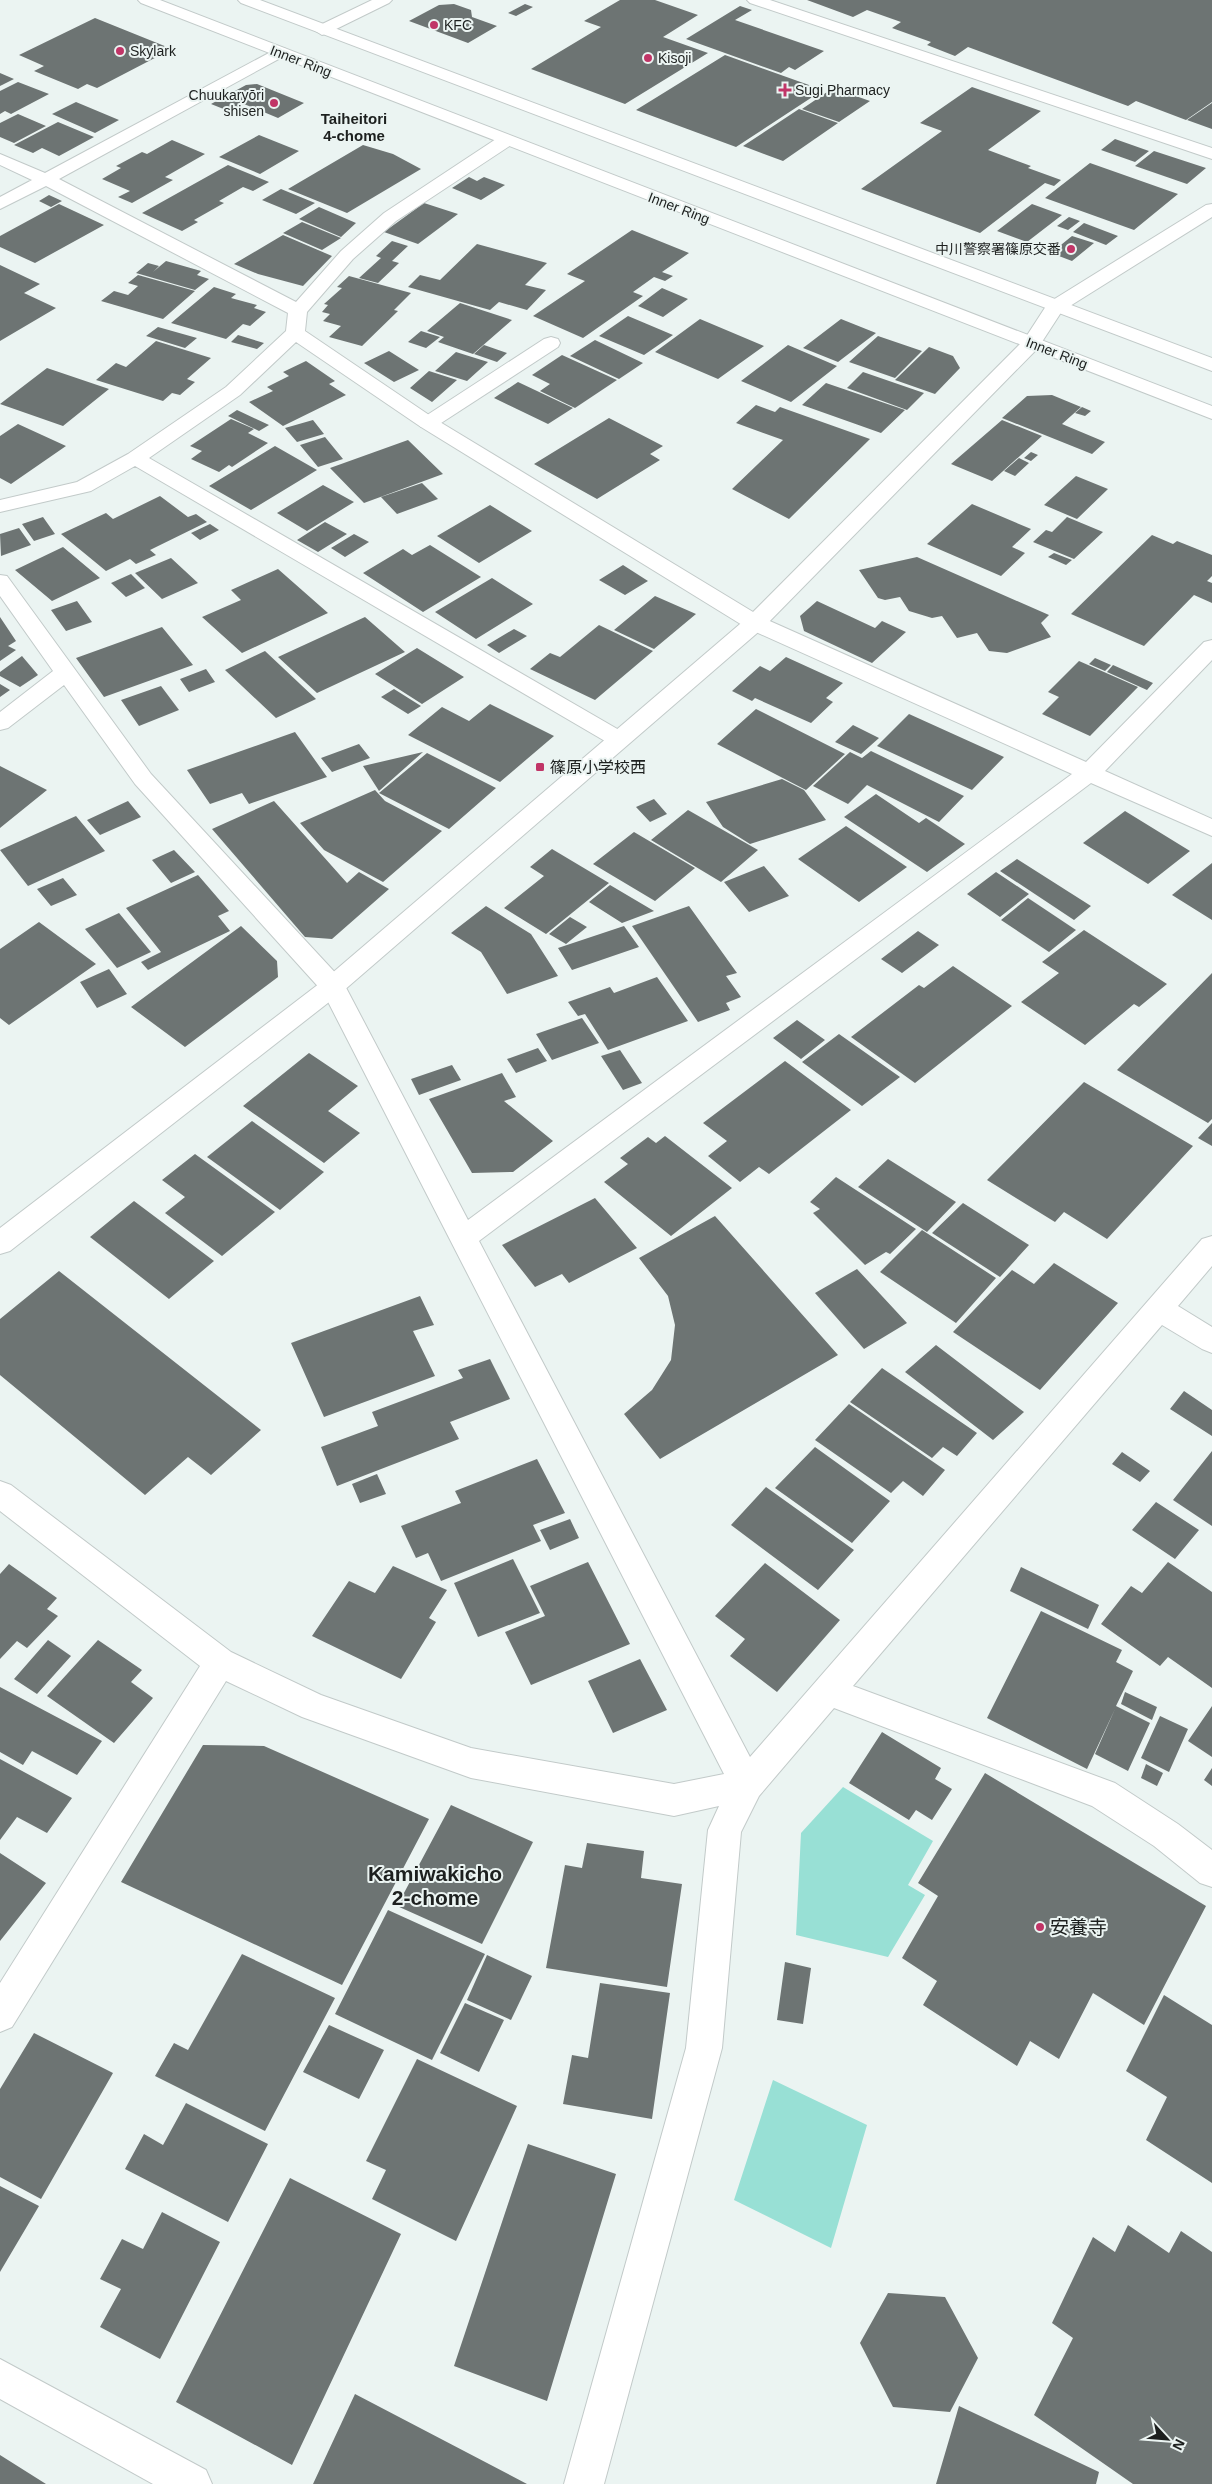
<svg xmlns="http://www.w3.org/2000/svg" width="1212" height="2484" viewBox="0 0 1212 2484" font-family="Helvetica,'Noto Sans JP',sans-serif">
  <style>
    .green { fill: #98e0d5 }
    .building { fill: #6d7473 }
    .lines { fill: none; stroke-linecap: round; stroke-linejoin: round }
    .service-casing { stroke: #c2cac9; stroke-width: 2 }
    .minor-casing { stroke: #c2cac9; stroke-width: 2 }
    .tertiary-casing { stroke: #c2cac9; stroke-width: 2 }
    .primary-casing { stroke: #c2cac9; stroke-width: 2 }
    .service { fill: #fff; fill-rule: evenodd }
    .minor { fill: #fff; fill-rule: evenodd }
    .tertiary { fill: #fff; fill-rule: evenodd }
    .primary { fill: #fff; fill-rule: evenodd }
    .poi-dot { fill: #c13567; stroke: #ebf4f2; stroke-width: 2 }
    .labels { text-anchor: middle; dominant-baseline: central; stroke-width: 4; stroke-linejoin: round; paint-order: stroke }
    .far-poi-label { font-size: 14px; fill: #1d201f; stroke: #ebf4f2; text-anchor: start }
    .far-street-label { font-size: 14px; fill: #1d201f; stroke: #ebf4f2 }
    .far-neighbourhood-label { font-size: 15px; font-weight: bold; fill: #1d201f; stroke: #ebf4f2 }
    .poi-label { font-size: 16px; fill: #1d201f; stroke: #ebf4f2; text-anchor: start }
    .near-poi-label { font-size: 19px; fill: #1d201f; stroke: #ebf4f2; text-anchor: start }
    .near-neighbourhood-label { font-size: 21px; font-weight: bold; fill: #1d201f; stroke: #ebf4f2 }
  </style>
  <rect width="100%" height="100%" fill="#ebf4f2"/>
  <path class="green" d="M843 1787 933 1841 908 1885 925 1895 888 1957 796 1935 801 1833Z
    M773 2080 867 2125 831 2248 734 2200Z"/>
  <path class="building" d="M620 0H655L698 15 663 37 708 53 625 104 531 69 601 27 584 21Z
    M807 0H1212V102L1186 120 1136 101 1128 106 968 47 955 56 927 45 931 42 892 28 901 22 867 10 853 17Z
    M454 4 471 10 472 17 497 26 468 43 409 21 439 5Z
    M525 4 533 7 516 16 508 13Z
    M740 6 752 10 735 20 824 51 795 70 789 67 781 73 686 39Z
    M95 18 172 49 97 88 87 84 78 89 34 71 44 66 19 55Z
    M725 55 823 90 736 147 636 110Z
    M0 73 14 79 0 86Z
    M18 82 49 94 11 114 5 111 0 114V91Z
    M257 84 304 103 278 118 244 104 231 112 211 104 246 85Z
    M972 87 1041 111 988 150 1031 166 1028 168 1061 180 1054 186 1045 183 980 233 861 189 942 131 920 123Z
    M833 88 870 101 839 122 802 109Z
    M76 102 119 120 95 133 52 114Z
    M1212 103V129L1187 120Z
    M799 109 838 123 783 161 743 146Z
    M18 114 46 126 14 143 0 137V123Z
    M58 122 94 137 59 156 42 148 33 153 14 145Z
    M259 135 299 151 260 174 219 157Z
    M1115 139 1149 151 1135 162 1101 150Z
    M172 140 205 154 165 177 173 180 132 203 118 197 130 191 102 179 121 168 116 166 142 152 147 154Z
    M363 145 393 154 421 169 347 213 288 189Z
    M1154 151 1206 168 1187 184 1135 166Z
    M1090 163 1178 194 1134 230 1045 198Z
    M228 165 269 182 253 191 243 187 219 201 224 203 194 220 198 222 182 231 142 213Z
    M469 177 477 181 484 177 505 185 481 200 452 188Z
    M281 189 315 203 296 214 262 200Z
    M49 195 62 201 51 207 39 201Z
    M424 203 458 214 418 244 384 232Z
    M59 204 104 225 35 263 0 247V236Z
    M1032 204 1062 215 1027 242 997 231Z
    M319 207 356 223 341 237 299 219Z
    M1069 217 1080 221 1068 230 1057 226Z
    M302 222 341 238 322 250 283 233Z
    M1084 223 1118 236 1106 245 1073 232Z
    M632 230 689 253 662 272 673 276 665 281 654 277 633 292 643 296 583 338 533 316 585 281 567 274Z
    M283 235 332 256 303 286 258 274 234 264Z
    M1072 236 1094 243 1072 261 1051 253Z
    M392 241 408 246 392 261 399 263 378 283 359 278 381 258 376 256Z
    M477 244 547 263 525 285 546 290 527 310 499 302 490 310 408 287 420 275 440 280Z
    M166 261 201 271 197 275 209 279 195 290 136 273 148 263 159 266 153 272Z
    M0 265 40 284 24 293 56 308 0 341Z
    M138 275 195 291 163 319 101 301 114 291 128 295 138 286 128 283Z
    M349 276 411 293 394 310 398 311 362 346 329 337 341 326 323 321 330 314 322 312 328 305 324 304 342 288 337 287Z
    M214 287 236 294 231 298 257 305 254 308 266 312 250 326 243 324 226 339 171 323Z
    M662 288 688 299 663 317 638 306Z
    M460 303 512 320 473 354 438 342 444 337 427 331Z
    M628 316 673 335 644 355 599 336Z
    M700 319 764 346 718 379 655 352Z
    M841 319 876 333 838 362 803 348Z
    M158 327 197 338 185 348 146 336Z
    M421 331 440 337 426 348 408 342Z
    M238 335 264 343 257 349 231 342Z
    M878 336 922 351 895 378 849 362Z
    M595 340 643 363 619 379 570 356Z
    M156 341 211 358 187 379 195 382 180 395 172 393 163 401 96 380 116 363 126 367Z
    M484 345 507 353 497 362 474 354Z
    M788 345 837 366 791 402 741 381Z
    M929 347 953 356 960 368 935 394 895 380Z
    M389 351 419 370 394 382 364 363Z
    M456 352 488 362 467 381 435 371Z
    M562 355 617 380 575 408 540 391 550 384 532 375Z
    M306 361 335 381 329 384 346 395 283 426 249 402 273 391 267 387 289 376 283 372Z
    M47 368 109 389 63 426 0 404Z
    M429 371 457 380 432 402 410 388Z
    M863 372 924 393 907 410 847 388Z
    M518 382 573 408 548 424 494 398Z
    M826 383 905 410 881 433 802 405Z
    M1052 395 1081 407 1062 424 1105 442 1092 454 1002 418 1027 396Z
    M756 405 775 412 780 407 870 439 789 519 732 489 783 440 736 423Z
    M1082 407 1091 411 1085 416 1075 413Z
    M237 410 269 425 259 431 228 416Z
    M609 418 663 446 650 454 660 460 597 499 534 464Z
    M231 419 254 429 248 433 268 443 232 467 229 465 219 472 191 459 202 451 190 446Z
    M313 420 324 434 297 442 285 428Z
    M1002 420 1042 436 992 481 951 464Z
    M18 424 66 446 11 484 0 478V436Z
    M325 437 343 459 318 467 300 445Z
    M408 440 443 474 364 503 330 468Z
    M275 446 317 470 251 510 209 486Z
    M1031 452 1038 455 1031 461 1024 458Z
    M1019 458 1029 463 1015 476 1004 471Z
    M1076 476 1108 489 1077 519 1044 505Z
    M422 483 438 499 397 514 381 497Z
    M323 485 354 502 307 531 277 513Z
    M160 496 188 517 196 514 207 522 150 550 156 555 136 564 130 559 106 571 61 534 106 513 113 519Z
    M972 504 1031 529 1012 547 1025 553 1001 576 927 544Z
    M490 505 532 531 479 563 437 536Z
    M43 517 55 534 34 541 22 524Z
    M1067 517 1103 532 1074 559 1033 542 1046 530 1052 532Z
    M325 522 347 534 318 552 297 540Z
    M210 524 219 530 200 540 191 533Z
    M19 528 31 545 1 556 0 534Z
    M354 534 369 542 345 557 331 548Z
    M1152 535 1173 544 1177 541 1212 555V576L1207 581 1212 583V603L1194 595 1144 646 1071 614Z
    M430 545 481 577 423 612 363 573 403 549 412 555Z
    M63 547 100 578 52 601 15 570Z
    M1054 553 1072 560 1066 565 1048 557Z
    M917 557 1049 615 1041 623 1051 637 1007 653 989 651 977 633 957 638 942 616 932 618 909 611 900 597 885 600 878 598 859 570Z
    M171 558 198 583 162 599 135 573Z
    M623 565 648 581 625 595 599 580Z
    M278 569 328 613 242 653 202 617 241 600 231 590Z
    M131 574 145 588 126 597 111 583Z
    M492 578 533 604 476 639 435 612Z
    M655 596 696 614 654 649 614 630Z
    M77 601 92 622 66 631 51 610Z
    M817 601 875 628 882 621 906 632 872 663 804 631 800 616Z
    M0 617 16 641 8 646 16 650 0 661Z
    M365 617 405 652 317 693 278 657Z
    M599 625 653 651 595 700 530 669 550 653 560 657Z
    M162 627 193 665 104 697 76 658Z
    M514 629 527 636 499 653 487 645Z
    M417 648 464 677 422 704 375 674Z
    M265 651 316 699 276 718 225 670Z
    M22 656 38 675 20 687 0 676V672Z
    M786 657 843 683 826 698 833 702 811 723 755 698 752 701 732 691 760 666 770 671Z
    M1095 658 1111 665 1105 671 1089 664Z
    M1079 661 1138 687 1090 736 1042 714 1059 697 1048 692Z
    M1113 665 1153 683 1147 690 1107 672Z
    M206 669 215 682 189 692 180 679Z
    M0 684 10 690 0 697Z
    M161 686 179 710 139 726 121 700Z
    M394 689 421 706 408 714 381 697Z
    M490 704 554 736 500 782 408 735 442 707 469 721Z
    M756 709 845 754 806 790 717 744Z
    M909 714 1004 757 972 790 877 746Z
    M853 725 879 738 861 754 835 742Z
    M295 732 327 777 249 804 242 793 210 804 187 770Z
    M359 744 370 758 332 772 321 758Z
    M871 751 964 796 939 822 867 785 848 804 813 786 850 752 862 758Z
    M423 752 379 791 363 766Z
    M427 753 496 788 449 829 379 793Z
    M0 766 47 790 0 828Z
    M782 779 804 790 826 820 750 844 723 827 706 802Z
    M375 790 385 801 442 831 383 882 324 850 300 823Z
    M876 794 919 823 926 818 965 844 927 872 844 817Z
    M654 799 667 814 650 822 636 807Z
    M128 801 141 817 100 835 87 820Z
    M274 801 347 883 359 872 389 889 332 939 305 937 212 829Z
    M688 810 758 850 721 882 651 840Z
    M1125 811 1190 851 1148 884 1083 843Z
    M76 816 105 851 28 886 0 850Z
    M846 826 907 867 859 902 798 859Z
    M634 832 695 868 655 901 593 864Z
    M552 849 609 883 546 934 504 908 544 876 530 867Z
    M174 850 195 872 171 883 152 860Z
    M1017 859 1091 906 1074 920 1000 871Z
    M1212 863V920L1172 895Z
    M764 866 789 896 749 912 724 882Z
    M996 872 1029 894 1000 917 967 894Z
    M198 875 229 911 218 916 230 931 148 970 141 962 161 952 126 908Z
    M63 878 77 895 51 906 37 889Z
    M610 885 654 911 622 923 589 902Z
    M1028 898 1076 930 1049 952 1001 920Z
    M486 906 531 934 558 976 507 994 481 952 451 933Z
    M689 906 737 973 726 976 741 997 726 1003 730 1010 698 1022 632 926Z
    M119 913 151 952 117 968 85 929Z
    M570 917 587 927 566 944 549 934Z
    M39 922 96 964 9 1025 0 1018V949Z
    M241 926 277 961 278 977 185 1047 131 1007Z
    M624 926 639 947 572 970 558 948Z
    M1084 930 1167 984 1139 1007 1134 1004 1085 1045 1021 1002 1059 973 1042 962Z
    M918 931 939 945 902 973 881 959Z
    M953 966 1012 1006 915 1083 851 1037 919 985 924 988Z
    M109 969 127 994 97 1008 80 982Z
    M1212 973V1119L1208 1123 1117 1070Z
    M657 977 688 1021 608 1050 585 1014 578 1016 568 1002 610 987 614 993Z
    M582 1018 599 1043 552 1060 536 1034Z
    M797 1020 825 1040 801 1059 773 1038Z
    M839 1034 900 1077 862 1106 802 1062Z
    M538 1048 547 1061 516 1073 507 1059Z
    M620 1050 642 1083 623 1090 601 1056Z
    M309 1053 358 1086 328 1111 360 1133 324 1163 243 1106Z
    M785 1061 851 1110 769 1174 759 1167 740 1182 708 1156 727 1141 703 1123Z
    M452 1065 461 1080 419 1095 411 1079Z
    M502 1073 516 1097 504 1101 553 1141 513 1172 472 1173 429 1099Z
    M1084 1082 1193 1146 1107 1239 1064 1212 1055 1222 987 1180Z
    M252 1121 324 1172 280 1210 207 1157Z
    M1212 1123V1146L1198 1138Z
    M665 1136 732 1188 671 1236 604 1182 628 1164 620 1158 648 1137 656 1143Z
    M195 1154 275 1212 222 1256 165 1213 185 1197 162 1180Z
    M888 1159 956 1202 927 1232 858 1187Z
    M836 1177 916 1229 890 1254 886 1252 865 1265 813 1213 820 1209 810 1202Z
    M595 1198 637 1248 569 1283 562 1274 535 1287 502 1245Z
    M134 1201 214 1261 169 1299 90 1237Z
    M963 1203 1029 1245 1000 1277 932 1233Z
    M715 1216 838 1355 660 1459 624 1414 652 1390 671 1360 675 1325 668 1296 639 1258Z
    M922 1230 996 1278 956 1323 880 1272Z
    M1054 1263 1118 1303 1040 1390 953 1332 1012 1270 1034 1284Z
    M857 1269 907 1323 864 1349 815 1293Z
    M59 1271 261 1430 211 1475 188 1457 145 1495 0 1375V1319Z
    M420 1296 434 1325 413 1331 435 1376 324 1417 291 1343Z
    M936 1345 1024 1412 993 1440 905 1372Z
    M490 1359 510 1399 450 1422 459 1439 337 1486 321 1447 378 1426 372 1412 463 1378 458 1370Z
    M882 1368 977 1433 957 1456 943 1447 932 1458 850 1402Z
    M1184 1391 1212 1410V1436L1170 1409Z
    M849 1404 945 1470 923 1496 903 1481 891 1493 815 1440Z
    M815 1447 890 1501 852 1543 775 1488Z
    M1212 1451V1526L1173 1500Z
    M1122 1452 1150 1471 1140 1482 1112 1464Z
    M537 1459 565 1513 533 1525 541 1541 441 1581 428 1553 416 1558 401 1526 461 1503 455 1491Z
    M377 1474 386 1494 360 1503 352 1484Z
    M766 1487 854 1550 818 1590 731 1525Z
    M1156 1502 1199 1530 1175 1559 1132 1530Z
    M570 1519 579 1538 550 1550 540 1530Z
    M513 1559 540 1613 478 1637 454 1583Z
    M588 1562 630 1644 531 1685 505 1632 545 1616 530 1586Z
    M1168 1562 1212 1592V1688L1168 1657 1160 1666 1101 1624 1131 1586 1142 1593Z
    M765 1563 840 1620 777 1692 730 1656 745 1639 715 1616Z
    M9 1564 57 1598 47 1609 58 1616 27 1648 17 1641 0 1659V1574Z
    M393 1566 447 1590 429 1618 436 1622 401 1679 312 1636 349 1581 375 1593Z
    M1021 1567 1099 1605 1088 1629 1010 1591Z
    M1041 1611 1122 1650 1116 1662 1133 1671 1116 1706 1150 1723 1128 1771 1095 1754 1115 1709 1087 1769 987 1718Z
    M48 1640 71 1656 37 1694 14 1679Z
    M98 1640 142 1670 131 1682 153 1698 114 1743 47 1696Z
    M640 1659 667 1710 613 1733 588 1681Z
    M0 1687 102 1741 77 1775 32 1751 23 1765 0 1752Z
    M1125 1692 1157 1707 1152 1720 1121 1704Z
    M1212 1706V1757L1188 1741Z
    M1160 1716 1188 1729 1169 1772 1141 1758Z
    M882 1732 941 1768 935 1779 952 1789 932 1820 916 1810 909 1820 849 1783Z
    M203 1745 264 1746 429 1819 342 1985 121 1882Z
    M0 1759 72 1798 47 1833 17 1817 0 1840Z
    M1146 1764 1163 1773 1157 1786 1141 1778Z
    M1212 1768V1786L1204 1780Z
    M985 1773 1206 1906 1144 2025 1093 1993 1059 2059 1030 2041 1017 2066 923 2005 937 1981 902 1958 938 1896 918 1883Z
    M451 1805 533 1842 482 1944 397 1906Z
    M587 1843 644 1851 641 1878 682 1884 667 1987 546 1968 565 1865 582 1868Z
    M0 1853 46 1883 0 1941Z
    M388 1910 485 1954 432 2060 335 2014Z
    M242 1954 335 1998 265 2131 155 2076 174 2043 188 2050Z
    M487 1955 532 1976 511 2020 467 2000Z
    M785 1962 811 1968 803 2024 777 2020Z
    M600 1983 670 1993 652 2119 563 2104 572 2055 588 2058Z
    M1164 1995 1212 2025V2183L1146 2140 1167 2097 1126 2071Z
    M465 2003 504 2020 479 2072 440 2053Z
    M329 2025 384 2050 359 2099 303 2072Z
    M34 2033 113 2073 41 2199 0 2177V2089Z
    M417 2059 517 2106 456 2241 372 2199 386 2170 366 2161Z
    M186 2103 268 2144 228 2222 125 2169 144 2134 163 2145Z
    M528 2144 616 2174 547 2401 454 2366Z
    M290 2178 401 2234 292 2465 176 2402Z
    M0 2186 39 2206 0 2272Z
    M162 2212 220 2242 160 2359 100 2327 121 2289 100 2279 122 2239 143 2249Z
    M1128 2225 1169 2253 1181 2231 1212 2252V2484H1133L1034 2415 1073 2338 1052 2323 1093 2237 1115 2252Z
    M888 2293 945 2297 978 2358 950 2412 893 2407 860 2343Z
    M355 2394 527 2484H313Z
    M959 2406 1099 2472 1096 2484H936Z
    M0 2455 46 2484H0Z"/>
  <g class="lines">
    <defs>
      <path id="service" d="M551 337 558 339 560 343 558 347 435 427H421L418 423 421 419 544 339Z"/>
      <path id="minor" d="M372 0H392L389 3 328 33 322 35 314 30 316 27Z
        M747 0H770L1212 148V159L750 3Z
        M280 47 286 49 288 52 286 55 59 179 296 302 341 251 384 213 499 137H511L513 141 511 145 396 221 353 259 307 312 305 331 435 419 763 618 1086 762 1204 642 1212 640V660L1105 771 1212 819V836L1091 783 479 1241 750 1757 1202 1239 1212 1236V1266L1178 1306 1212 1327V1353L1202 1349 1162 1325 853 1686 1115 1783 1178 1824 1212 1850V1887L1200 1883 1154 1846 1092 1806 834 1708 759 1796 741 1832 722 2048 604 2484H564L686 2048 708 1830 719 1806 674 1816 471 1778 302 1717 226 1681 12 2027 0 2032V1983L200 1666 0 1511V1481L11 1485 231 1652 321 1695 471 1748 674 1784 724 1774 323 992 135 784 64 685 8 728 0 730V712L53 671 0 596V575L7 576 151 774 342 980 468 1220 1072 774 747 628 421 427 296 342 240 395 149 458 626 734 629 739 626 744 618 746 610 744 135 466 91 491 0 512V500L77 482 128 454 226 387 286 331 288 313 46 186 0 209V197L32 180 0 165V154L45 173Z
        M0 2359 206 2470 212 2484H153L0 2399Z"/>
      <path id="tertiary" d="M1212 204V217L1062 311 1038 348 763 628 342 992 10 1251 0 1254V1228L324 980 747 618 1024 340 1048 303 1206 205Z"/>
      <path id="primary" d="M138 0H160L1212 406V419L141 3Z
        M238 0H260L1212 358V371L241 3Z"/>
    </defs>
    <use href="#service" class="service-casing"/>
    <use href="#minor" class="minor-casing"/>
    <use href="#tertiary" class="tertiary-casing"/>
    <use href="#primary" class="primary-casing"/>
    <use href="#service" class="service"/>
    <use href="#minor" class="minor"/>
    <use href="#tertiary" class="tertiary"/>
    <use href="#primary" class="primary"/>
  </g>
  <g class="poi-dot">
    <circle cx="434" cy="25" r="5"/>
    <circle cx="120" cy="51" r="5"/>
    <circle cx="648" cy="58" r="5"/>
    <path d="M782.5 82.5h5v5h5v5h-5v5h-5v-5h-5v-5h5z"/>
    <circle cx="274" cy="103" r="5"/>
    <circle cx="1071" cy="249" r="5"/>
    <rect x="535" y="762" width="10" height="10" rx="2.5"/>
    <circle cx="1040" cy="1927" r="5"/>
  </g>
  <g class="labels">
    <g class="far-poi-label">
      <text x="444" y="25">KFC</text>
      <text x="130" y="51">Skylark</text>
      <text x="658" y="58">Kisoji</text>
      <text x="795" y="90">Sugi Pharmacy</text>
      <text x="264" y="95" text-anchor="end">Chuukaryōri<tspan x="264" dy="16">shisen</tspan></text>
      <text x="1061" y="249" text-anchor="end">中川警察署篠原交番</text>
    </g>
    <g class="far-street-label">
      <text transform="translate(301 61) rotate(21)">Inner Ring</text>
      <text transform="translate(679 208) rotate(21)">Inner Ring</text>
      <text transform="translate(1057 353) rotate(21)">Inner Ring</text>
    </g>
    <g class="far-neighbourhood-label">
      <text x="354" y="118">Taiheitori<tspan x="354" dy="17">4-chome</tspan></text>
    </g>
    <g class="poi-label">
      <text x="550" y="767">篠原小学校西</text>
    </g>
    <g class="near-poi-label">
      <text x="1050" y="1927">安養寺</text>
    </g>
    <g class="near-neighbourhood-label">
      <text x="435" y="1873">Kamiwakicho<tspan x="435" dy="24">2-chome</tspan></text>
    </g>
  </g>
  <g transform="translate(1167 2439) rotate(116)" stroke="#ebf4f2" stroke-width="4" paint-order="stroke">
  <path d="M0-4L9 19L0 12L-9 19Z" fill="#1d201f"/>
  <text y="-8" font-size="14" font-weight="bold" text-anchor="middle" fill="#1d201f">N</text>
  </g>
</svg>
